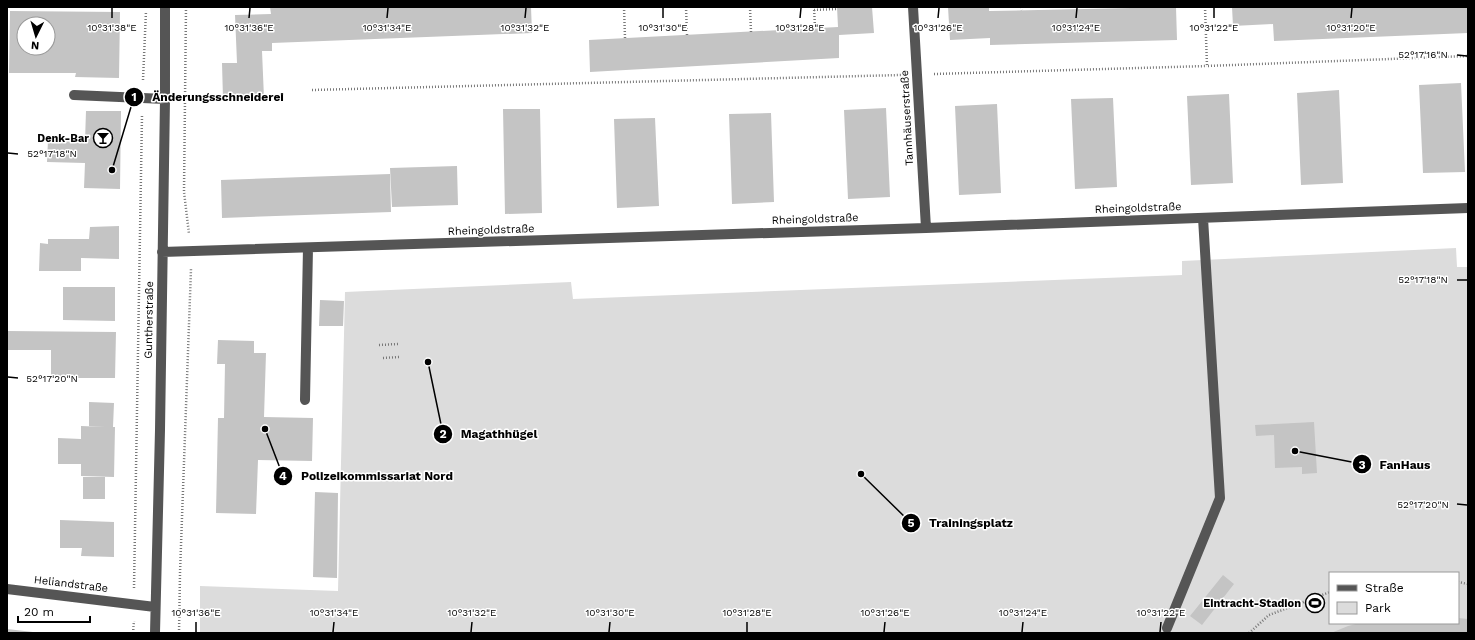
<svg xmlns="http://www.w3.org/2000/svg" width="1475" height="640" viewBox="0 0 1475 640" font-family="'Work Sans',sans-serif">
  <style>
    .green { fill: #dcdcdc; fill-rule: evenodd }
    .building { fill: #c4c4c4; fill-rule: evenodd }
    .lines { fill: none; stroke-linecap: round; stroke-linejoin: round }
    .path { stroke: #777; stroke-width: 2.5; stroke-dasharray: 1 2; stroke-linecap: butt }
    .minor { stroke: #555; stroke-width: 10 }
    .ticks { fill: none; stroke: #000; stroke-width: 1.5 }
    .labels { text-anchor: middle; dominant-baseline: central; stroke-width: 3; stroke-linejoin: round; paint-order: stroke }
    .street-label { font-size: 11px; fill: #000; stroke: #fff }
    .poi-label { font-size: 11px; font-weight: bold; fill: #000; stroke: #fff; text-anchor: end }
    .ticks-label { font-size: 10px; text-anchor: middle; fill: #000; stroke: #fff; stroke-width: 3; stroke-linejoin: round; paint-order: stroke }
    .leader { fill: none; stroke: #000; stroke-width: 1.5 }
    .callout-dot { fill: #000; stroke: #fff; stroke-width: 1.5 }
    .mark-label { font-size: 12px; text-anchor: middle; font-weight: bold; fill: #fff }
    .callout-label { font-size: 12px; text-anchor: middle; font-weight: bold; fill: #000; stroke: #fff; stroke-width: 3; stroke-linejoin: round; paint-order: stroke }
  </style>
  <rect width="100%" height="100%" fill="#fff"/>
  <path class="green" d="M1456 248 1457 267H1468V633H200V586L338 591 345 292 571 282 573 299 1182 275V261ZM1330 573H1458V623H1330Z"/>
  <path class="building" d="M270 7H531L532 33 272 43V51H262L264 98 223 99 222 63H237L235 15 271 14Z
    M837 7H872L874 33 839 35V58L590 72 589 40 838 27Z
    M948 7H989V11L1176 7 1177 40 990 45V38L950 40Z
    M1232 7H1468V33L1274 41 1273 24 1233 26Z
    M10 11 120 12 119 78 75 77 76 73H9ZM24 24H48V48H24Z
    M1461 83 1465 172 1423 173 1419 85Z
    M1339 90 1343 183 1301 185 1297 93Z
    M1229 94 1233 183 1191 185 1187 96Z
    M1113 98 1117 187 1075 189 1071 99Z
    M997 104 1001 193 959 195 955 106Z
    M886 108 890 197 848 199 844 110Z
    M503 109H540L542 213 505 214Z
    M86 111H121L120 189 84 188 85 163 47 162 48 140 85 141Z
    M771 113 774 202 732 204 729 114Z
    M655 118 659 206 617 208 614 119Z
    M457 166 458 205 392 207 390 168Z
    M390 174 391 212 222 218 221 180Z
    M119 226V259L81 258V271H39L40 243 48 244V239H89L90 227Z
    M63 287H115V321L63 320Z
    M320 300 344 301 343 326H319Z
    M7 331 116 332 115 378H51V350H7Z
    M218 340 254 341V353H266L264 417 313 418 312 461 258 460 256 514 216 513 218 418H224L225 364H217Z
    M89 402 114 403 113 427H115L114 477 81 476V464H58V438L81 439V426L106 427 89 426Z
    M1314 422 1317 473 1302 474V467L1275 468 1274 435 1256 436 1255 425Z
    M83 477H105V499H83Z
    M315 492 338 493 337 578 313 577Z
    M60 520 114 522V557L81 556 82 548H60Z
    M1223 575 1234 584 1202 625 1190 616Z
    M1458 618 1468 619V633H1331L1348 626 1360 623H1458Z
    M7 629 33 632V633H7Z"/>
  <g class="lines">
    <path class="path" d="M186 7 184 192 189 234
      M624 7 625 38
      M686 7 687 35
      M750 7 751 32
      M814 7 815 28
      M1021 7 1022 10
      M1085 7V8
      M1205 7 1207 66 1468 56
      M814 10 837 9
      M934 74 1207 66
      M143 80 146 11
      M312 90 901 75
      M379 345 398 344
      M383 358 399 357
      M1458 582 1468 584
      M134 588 142 115
      M133 633 134 621
      M179 633 180 573 191 269
      M1249 633 1269 615 1330 592"/>
    <path class="minor" d="M913 7 926 228
      M74 95 165 99
      M162 252 926 228 1468 208
      M305 400 308 248
      M7 589 155 607
      M1167 628 1220 498 1203 218
      M155 633 160 430 165 99V7"/>
  </g>
  <path class="ticks" d="M112 18V8M249 18 250 8M387 18 388 8M525 18 526 8M663 18V8M800 18 801 8M938 18 939 8M1076 18 1077 8M1214 18V8M1351 18 1352 8M1457 55 1467 56M8 153 18 154M1457 280H1467M8 377 18 378M1457 504 1467 505M196 632V622M333 632 334 622M471 632 472 622M609 632 610 622M747 632V622M884 632 885 622M1022 632 1023 622M1160 632 1161 622"/>
  <defs>
    <symbol id="bar-ring" viewBox="-11 -11 22 22"><circle r="9.5" fill="#fff" stroke="#000" stroke-width="1.5"/><path d="M-6-5H6L.8 .8V4.5H3.5V6h-7V4.5H-.8V.8Z" fill="#000"/></symbol>
    <symbol id="stadium-ring" viewBox="-11 -11 22 22"><circle r="9.5" fill="#fff" stroke="#000" stroke-width="1.5"/><path d="M0-5a6.5 5 0 1 0 0 10a6.5 5 0 1 0 0-10ZM-3.5-1.8h7v3.6h-7Z" fill="#000"/></symbol>
  </defs>
  <g fill-rule="evenodd">
    <use href="#bar-ring" x="92" y="127" width="22" height="22"/>
    <use href="#stadium-ring" x="1304" y="592" width="22" height="22"/>
  </g>
  <g class="labels">
    <g class="street-label">
      <text transform="translate(907 118) rotate(-93)">Tannhäuserstraße</text>
      <text transform="translate(1138 208) rotate(-2)">Rheingoldstraße</text>
      <text transform="translate(815 219) rotate(-2)">Rheingoldstraße</text>
      <text transform="translate(491 230) rotate(-2)">Rheingoldstraße</text>
      <text transform="translate(149 320) rotate(-89)">Guntherstraße</text>
      <text transform="translate(71 584) rotate(7)">Heliandstraße</text>
    </g>
    <g class="poi-label">
      <text x="89" y="138">Denk-Bar</text>
      <text x="1301" y="603">Eintracht-Stadion</text>
    </g>
  </g>
  <g class="ticks-label">
    <text x="112" y="31">10°31'38"E</text>
    <text x="249" y="31">10°31'36"E</text>
    <text x="387" y="31">10°31'34"E</text>
    <text x="525" y="31">10°31'32"E</text>
    <text x="663" y="31">10°31'30"E</text>
    <text x="800" y="31">10°31'28"E</text>
    <text x="938" y="31">10°31'26"E</text>
    <text x="1076" y="31">10°31'24"E</text>
    <text x="1214" y="31">10°31'22"E</text>
    <text x="1351" y="31">10°31'20"E</text>
    <text x="1423" y="58">52°17'16"N</text>
    <text x="52" y="157">52°17'18"N</text>
    <text x="1423" y="283">52°17'18"N</text>
    <text x="52" y="382">52°17'20"N</text>
    <text x="1423" y="508">52°17'20"N</text>
    <text x="196" y="616">10°31'36"E</text>
    <text x="334" y="616">10°31'34"E</text>
    <text x="472" y="616">10°31'32"E</text>
    <text x="610" y="616">10°31'30"E</text>
    <text x="747" y="616">10°31'28"E</text>
    <text x="885" y="616">10°31'26"E</text>
    <text x="1023" y="616">10°31'24"E</text>
    <text x="1161" y="616">10°31'22"E</text>
  </g>
  <path class="leader" d="M112 170L134 97M428 362L443 434M1295 451L1362 464M265 429L283 476M861 474L911 523"/>
  <g class="callout-dot">
    <circle cx="112" cy="170" r="4"/>
    <circle cx="428" cy="362" r="4"/>
    <circle cx="1295" cy="451" r="4"/>
    <circle cx="265" cy="429" r="4"/>
    <circle cx="861" cy="474" r="4"/>
    <circle cx="134" cy="97" r="10"/>
    <circle cx="443" cy="434" r="10"/>
    <circle cx="1362" cy="464" r="10"/>
    <circle cx="283" cy="476" r="10"/>
    <circle cx="911" cy="523" r="10"/>
  </g>
  <g class="mark-label">
    <text x="134" y="101">1</text>
    <text x="443" y="438">2</text>
    <text x="1362" y="469">3</text>
    <text x="283" y="480">4</text>
    <text x="911" y="527">5</text>
  </g>
  <g class="callout-label">
    <text x="218" y="101">Änderungsschneiderei</text>
    <text x="499" y="438">Magathhügel</text>
    <text x="1405" y="469">FanHaus</text>
    <text x="377" y="480">Polizeikommissariat Nord</text>
    <text x="971" y="527">Trainingsplatz</text>
  </g>
  <rect width="1475" height="640" fill="none" stroke="#000000" stroke-width="16"/>
  <rect x="1329" y="572" width="130" height="52" fill="#ffffff" stroke="#999999"/>
  <rect x="1337" y="585" width="20" height="6" fill="#555555" stroke="#999999"/>
  <text x="1365" y="592" font-size="12" fill="#000000">Straße</text>
  <rect x="1337" y="602" width="20" height="12" fill="#dcdcdc" stroke="#999999"/>
  <text x="1365" y="612" font-size="12" fill="#000000">Park</text>
  <g transform="translate(36 36) rotate(185)"><circle r="19" fill="#ffffff" stroke="#999999"/>
  <path d="M0-3L7 15L0 10L-7 15Z" fill="#000000"/>
  <text y="-6" font-size="11" font-weight="bold" text-anchor="middle" fill="#000000">N</text>
  </g>
  <path d="M18 616v6h72v-6" fill="none" stroke="#000000" stroke-width="2"/>
  <text x="24" y="616" font-size="12" fill="#000000" stroke="#ffffff" stroke-width="3" paint-order="stroke">20 m</text>
</svg>
